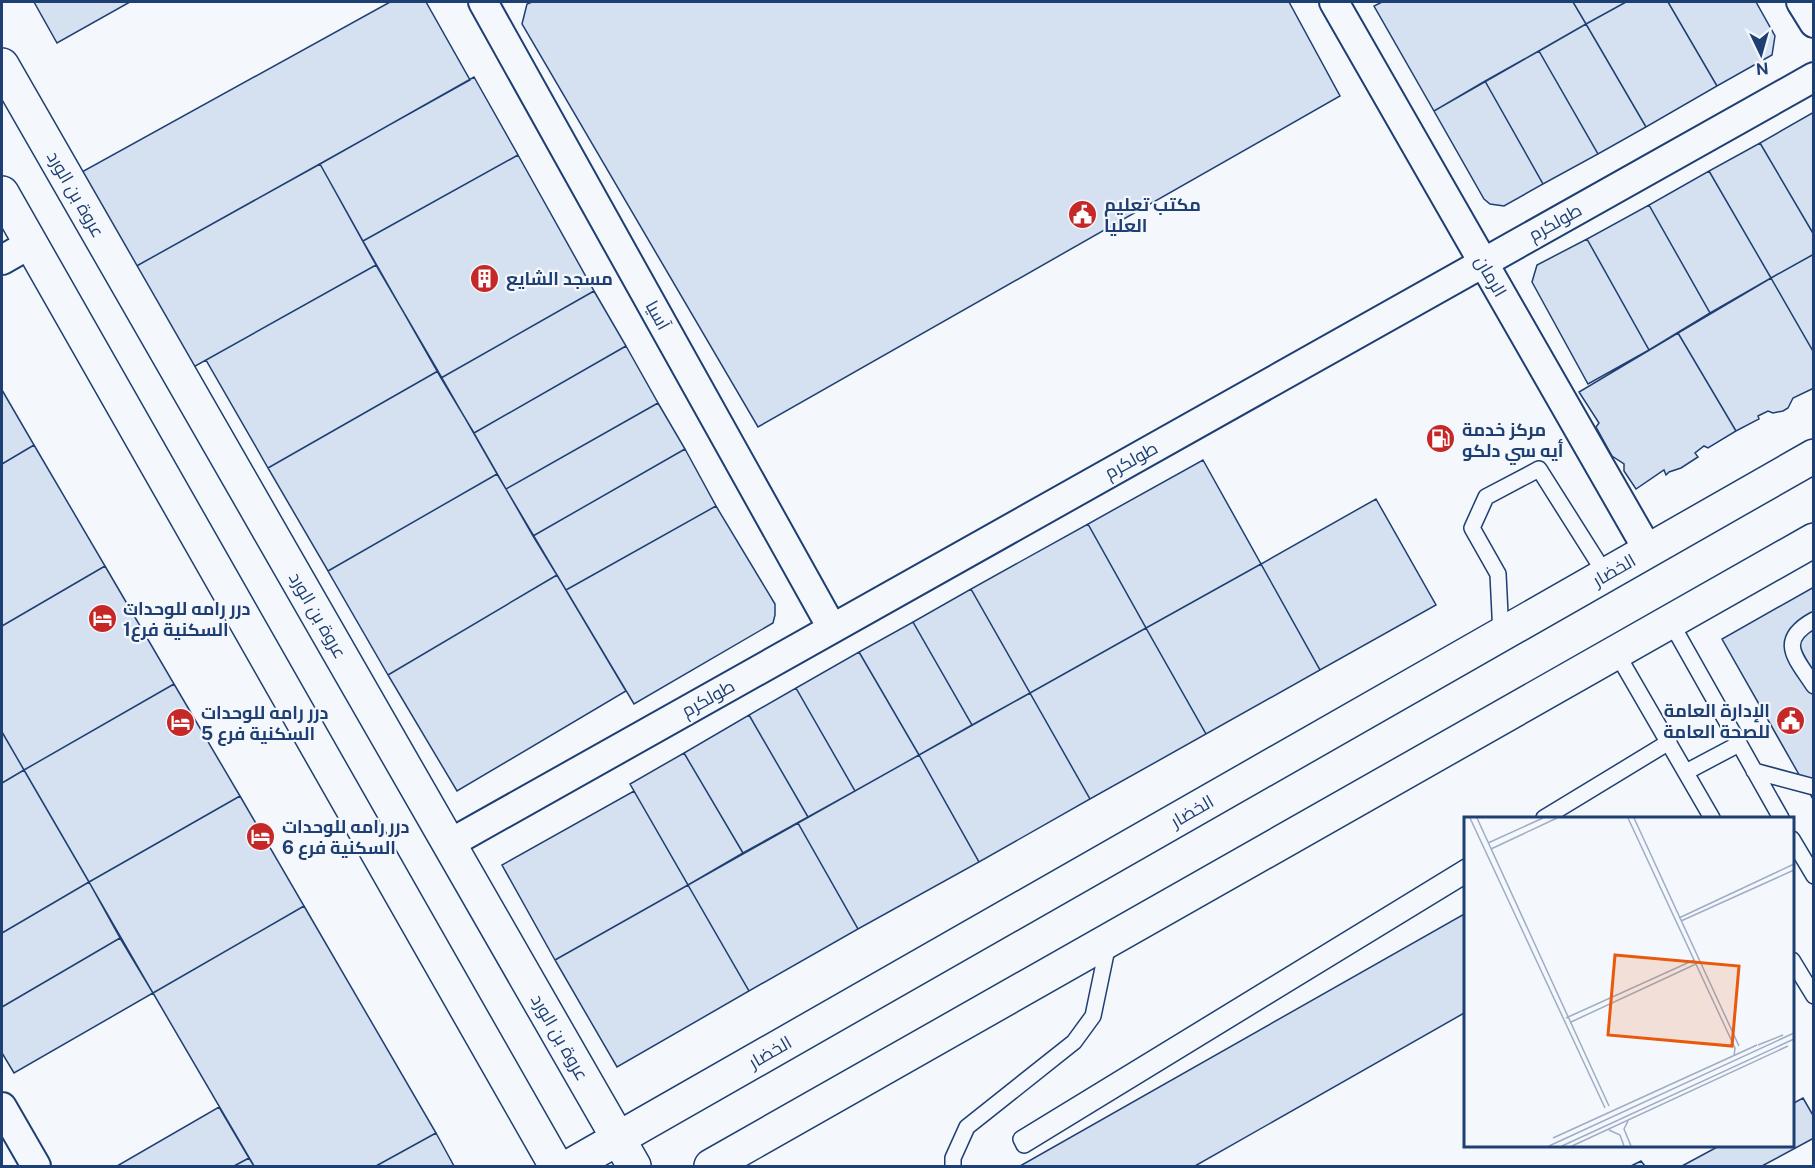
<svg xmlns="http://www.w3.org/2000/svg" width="1815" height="1168" viewBox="0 0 1815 1168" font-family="'Public Sans',Cairo,sans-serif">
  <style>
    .building { fill: #d5e0f0; stroke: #1d3f73; stroke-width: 1.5 }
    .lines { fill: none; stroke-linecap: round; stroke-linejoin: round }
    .lane-casing { stroke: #1d3f73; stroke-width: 18 }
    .street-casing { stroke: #1d3f73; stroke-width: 32 }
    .secondary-casing { stroke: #1d3f73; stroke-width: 36 }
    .lane { stroke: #f4f7fb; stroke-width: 15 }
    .street { stroke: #f4f7fb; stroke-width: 28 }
    .secondary { stroke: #f4f7fb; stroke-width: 33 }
    .labels { text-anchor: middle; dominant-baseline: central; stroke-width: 4.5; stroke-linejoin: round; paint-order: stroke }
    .street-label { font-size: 18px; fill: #1d3f73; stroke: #f4f7fb }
    .poi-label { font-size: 18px; font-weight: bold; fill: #1d3f73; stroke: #f4f7fb; text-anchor: start }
    .inset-road { fill: none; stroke: #9eadc5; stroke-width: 1.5 }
    .view { fill: #e8590c; fill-opacity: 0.15; stroke: #e8590c; stroke-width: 3 }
    .inset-edge { fill: none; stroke: #1d3f73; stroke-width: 3 }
  </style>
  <rect width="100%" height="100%" fill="#f4f7fb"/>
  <path class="building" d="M34 2H130L57 43Z
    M390 2H426L470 80 133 268 80 173Z
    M532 2H1289L1340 96 758 427 522 24 527 4Z
    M1382 2H1573L1586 24 1434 111 1374 6Z
    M1573 2H1626L1586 24Z
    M1626 2H1668L1717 86 1646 127 1586 24Z
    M1668 2H1756L1775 36 1772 55 1717 86Z
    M1586 24 1646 127 1598 154 1539 51Z
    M1539 51 1598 154 1543 184 1485 81Z
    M474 77 518 155 363 241 320 164Z
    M1485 81 1543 184 1504 206 1490 204 1484 199 1434 111Z
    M1814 112V235L1760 143Z
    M1760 143 1814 235V254L1771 278 1709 171Z
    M518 155 594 291 441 378 363 241Z
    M320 164 376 265 190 369 133 268Z
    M1709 171 1771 278 1710 313 1649 205Z
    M1649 205 1710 313 1649 350 1587 239Z
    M1587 239 1649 350 1588 384 1532 282 1537 265Z
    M1814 254V353L1771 278Z
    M376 265 438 371 268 468 206 360Z
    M1771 278 1814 353V388L1793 398 1788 408 1783 411 1773 413 1768 411 1758 416 1759 419 1736 431 1678 333Z
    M594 291 626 346 474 433 441 378Z
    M1678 333 1736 431 1708 448 1704 446 1695 453 1698 457 1681 468 1669 472 1666 475 1664 470 1636 489 1624 471V464L1612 456 1596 427 1599 423 1579 392Z
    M626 346 658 403 506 489 474 433Z
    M438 371 497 474 328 571 268 468Z
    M2 390 34 445 2 464Z
    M658 403 685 449 533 536 506 489Z
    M34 445 105 566 2 626V464Z
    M685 449 716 506 566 590 533 536Z
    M1203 460 1261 564 1146 628 1088 524Z
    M497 474 557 575 388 675 328 571Z
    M1376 499 1436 605 1320 670 1261 564Z
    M716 506 775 604V615L773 623 634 704 566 590Z
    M1088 524 1146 628 1030 693 971 589Z
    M1261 564 1320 670 1206 734 1146 628Z
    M105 566 174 684 24 770 2 732V626Z
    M557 575 626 691 457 791 388 675Z
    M1814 587V801L1722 639Z
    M971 589 1030 693 972 725 913 622Z
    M913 622 972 725 919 755 859 652Z
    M1146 628 1206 734 1090 799 1030 693Z
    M859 652 919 755 855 791 796 688Z
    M174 684 240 796 89 882 24 770Z
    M796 688 855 791 808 817 749 715Z
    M1030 693 1090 799 979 862 919 755Z
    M749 715 808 817 743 853 684 753Z
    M2 732 24 770 2 783Z
    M684 753 743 853 688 885 630 784Z
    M919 755 979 862 858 929 798 823Z
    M24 770 89 882 2 933V783Z
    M634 791 688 885 555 960 502 865Z
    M240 796 304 906 153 993 89 882Z
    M798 823 858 929 749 991 688 885Z
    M89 882 120 938 2 1007V933Z
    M688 885 749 991 617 1067 555 960Z
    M304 906 436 1133 376 1166H254L153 993Z
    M1466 913V1012L1195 1166H1020Z
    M120 938 153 993 14 1073 2 1053V1007Z
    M1803 1098 1814 1117V1138L1762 1166H1682L1719 1146H1792V1104Z
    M219 1107 249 1158 234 1166H117Z
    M436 1133 454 1166H376Z
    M249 1158 254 1166H234Z
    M1641 1161 1645 1166H1631Z"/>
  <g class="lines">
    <defs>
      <path id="lane" d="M1814 620C1776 641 1796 658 1814 686
        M1670 621 1781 818
        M1501 635 1498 574 1472 528 1486 497 1539 469 1606 575
        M1616 652 1712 818
        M1754 771 1814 787
        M1686 772 1739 744
        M1544 818 1669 742
        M1792 839 1814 876
        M1466 867 1021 1139 1024 1145 1466 875
        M1792 960 1814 996
        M953 1166V1158L967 1127 1074 1042 1093 1016 1108 944"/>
      <path id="street" d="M483 2 832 628
        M1334 2 1648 550
        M1801 2 1814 23
        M2 260 30 244
        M449 844 1814 77
        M2 1107 36 1166"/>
      <path id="secondary" d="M2 65 634 1166
        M2 193 556 1166
        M570 1166 1814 456
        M711 1166 1814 540"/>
    </defs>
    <use href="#lane" class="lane-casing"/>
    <use href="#street" class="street-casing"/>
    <use href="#secondary" class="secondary-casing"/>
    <use href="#lane" class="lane"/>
    <use href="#street" class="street"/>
    <use href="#secondary" class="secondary"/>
  </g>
  <defs>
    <symbol id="civic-disc" viewBox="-11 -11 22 22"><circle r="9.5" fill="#c62828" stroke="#f4f7fb"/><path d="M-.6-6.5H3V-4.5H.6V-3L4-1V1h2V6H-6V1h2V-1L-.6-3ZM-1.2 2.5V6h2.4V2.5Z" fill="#fff"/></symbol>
    <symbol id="building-disc" viewBox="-11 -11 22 22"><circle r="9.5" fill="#c62828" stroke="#f4f7fb"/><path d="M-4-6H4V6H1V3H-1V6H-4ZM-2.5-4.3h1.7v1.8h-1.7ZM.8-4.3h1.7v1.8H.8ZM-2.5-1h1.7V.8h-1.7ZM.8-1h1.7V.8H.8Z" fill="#fff"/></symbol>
    <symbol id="fuel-disc" viewBox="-11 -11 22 22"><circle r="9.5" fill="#c62828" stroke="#f4f7fb"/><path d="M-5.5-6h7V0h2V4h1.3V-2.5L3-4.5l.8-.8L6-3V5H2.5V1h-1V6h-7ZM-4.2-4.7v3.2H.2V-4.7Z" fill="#fff"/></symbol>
    <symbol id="hotel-disc" viewBox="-11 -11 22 22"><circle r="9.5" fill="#c62828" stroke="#f4f7fb"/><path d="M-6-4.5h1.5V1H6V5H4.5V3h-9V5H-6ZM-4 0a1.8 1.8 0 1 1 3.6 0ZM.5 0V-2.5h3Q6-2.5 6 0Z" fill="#fff"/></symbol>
  </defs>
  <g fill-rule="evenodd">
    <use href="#civic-disc" x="1066" y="198" width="33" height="33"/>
    <use href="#building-disc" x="468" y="262" width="33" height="33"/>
    <use href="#fuel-disc" x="1424" y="422" width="33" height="33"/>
    <use href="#hotel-disc" x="86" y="602" width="33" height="33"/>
    <use href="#civic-disc" x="1774" y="704" width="33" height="33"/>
    <use href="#hotel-disc" x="164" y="706" width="33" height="33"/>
    <use href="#hotel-disc" x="244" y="820" width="33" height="33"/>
  </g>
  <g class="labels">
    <g class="street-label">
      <text transform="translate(76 194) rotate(60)">عروة بن الورد</text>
      <text transform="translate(1555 222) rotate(-29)">طولكرم</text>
      <text transform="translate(1491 276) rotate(60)">الرمان</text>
      <text transform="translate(658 315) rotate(61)">آسيا</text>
      <text transform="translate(1131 460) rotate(-29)">طولكرم</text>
      <text transform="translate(1614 570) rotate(-30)">الخضار</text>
      <text transform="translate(318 615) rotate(60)">عروة بن الورد</text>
      <text transform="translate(708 698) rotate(-29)">طولكرم</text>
      <text transform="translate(1192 811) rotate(-30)">الخضار</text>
      <text transform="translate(560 1037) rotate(60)">عروة بن الورد</text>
      <text transform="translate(770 1052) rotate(-30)">الخضار</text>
    </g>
    <g class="poi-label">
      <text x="1104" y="204">مكتب تعليم<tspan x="1104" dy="21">العليا</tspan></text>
      <text x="506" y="278">مسجد الشايع</text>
      <text x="1462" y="429">مركز خدمة<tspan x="1462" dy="21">أيه سي دلكو</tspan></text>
      <text x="123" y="608">درر رامه للوحدات<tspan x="123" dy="21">السكنية فرع1</tspan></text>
      <text x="1770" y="710" text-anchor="end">الإدارة العامة<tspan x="1770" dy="21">للصحة العامة</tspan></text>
      <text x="201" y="712">درر رامه للوحدات<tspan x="201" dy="21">السكنية فرع 5</tspan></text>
      <text x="282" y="826">درر رامه للوحدات<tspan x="282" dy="21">السكنية فرع 6</tspan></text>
    </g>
  </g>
  <g transform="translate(1464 817)">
    <rect width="330" height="330" fill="#f4f7fb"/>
    <path class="inset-road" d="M6 1 141 291M13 1 145 289M164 1 271 231 270 239M170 1 275 229M24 26 79 1M27 32 93 1M215 101 330 47M217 104 330 53M102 201 230 143M107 205 232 147M294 228 319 218M164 304 160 312 167 329M145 313 156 318 160 329M89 321 293 228M85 329 330 216M98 329 330 222M108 329 324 229"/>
    <path class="view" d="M151 138 275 149 268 229 144 218Z"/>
    <rect width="330" height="330" class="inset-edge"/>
  </g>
  <rect width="1815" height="1168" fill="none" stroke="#1d3f73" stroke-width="6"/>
  <g transform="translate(1761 54) rotate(175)" stroke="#f4f7fb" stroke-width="4.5" paint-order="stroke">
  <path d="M0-4.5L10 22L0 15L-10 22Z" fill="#1d3f73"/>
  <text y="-9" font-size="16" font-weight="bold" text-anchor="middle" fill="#1d3f73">N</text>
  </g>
</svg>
